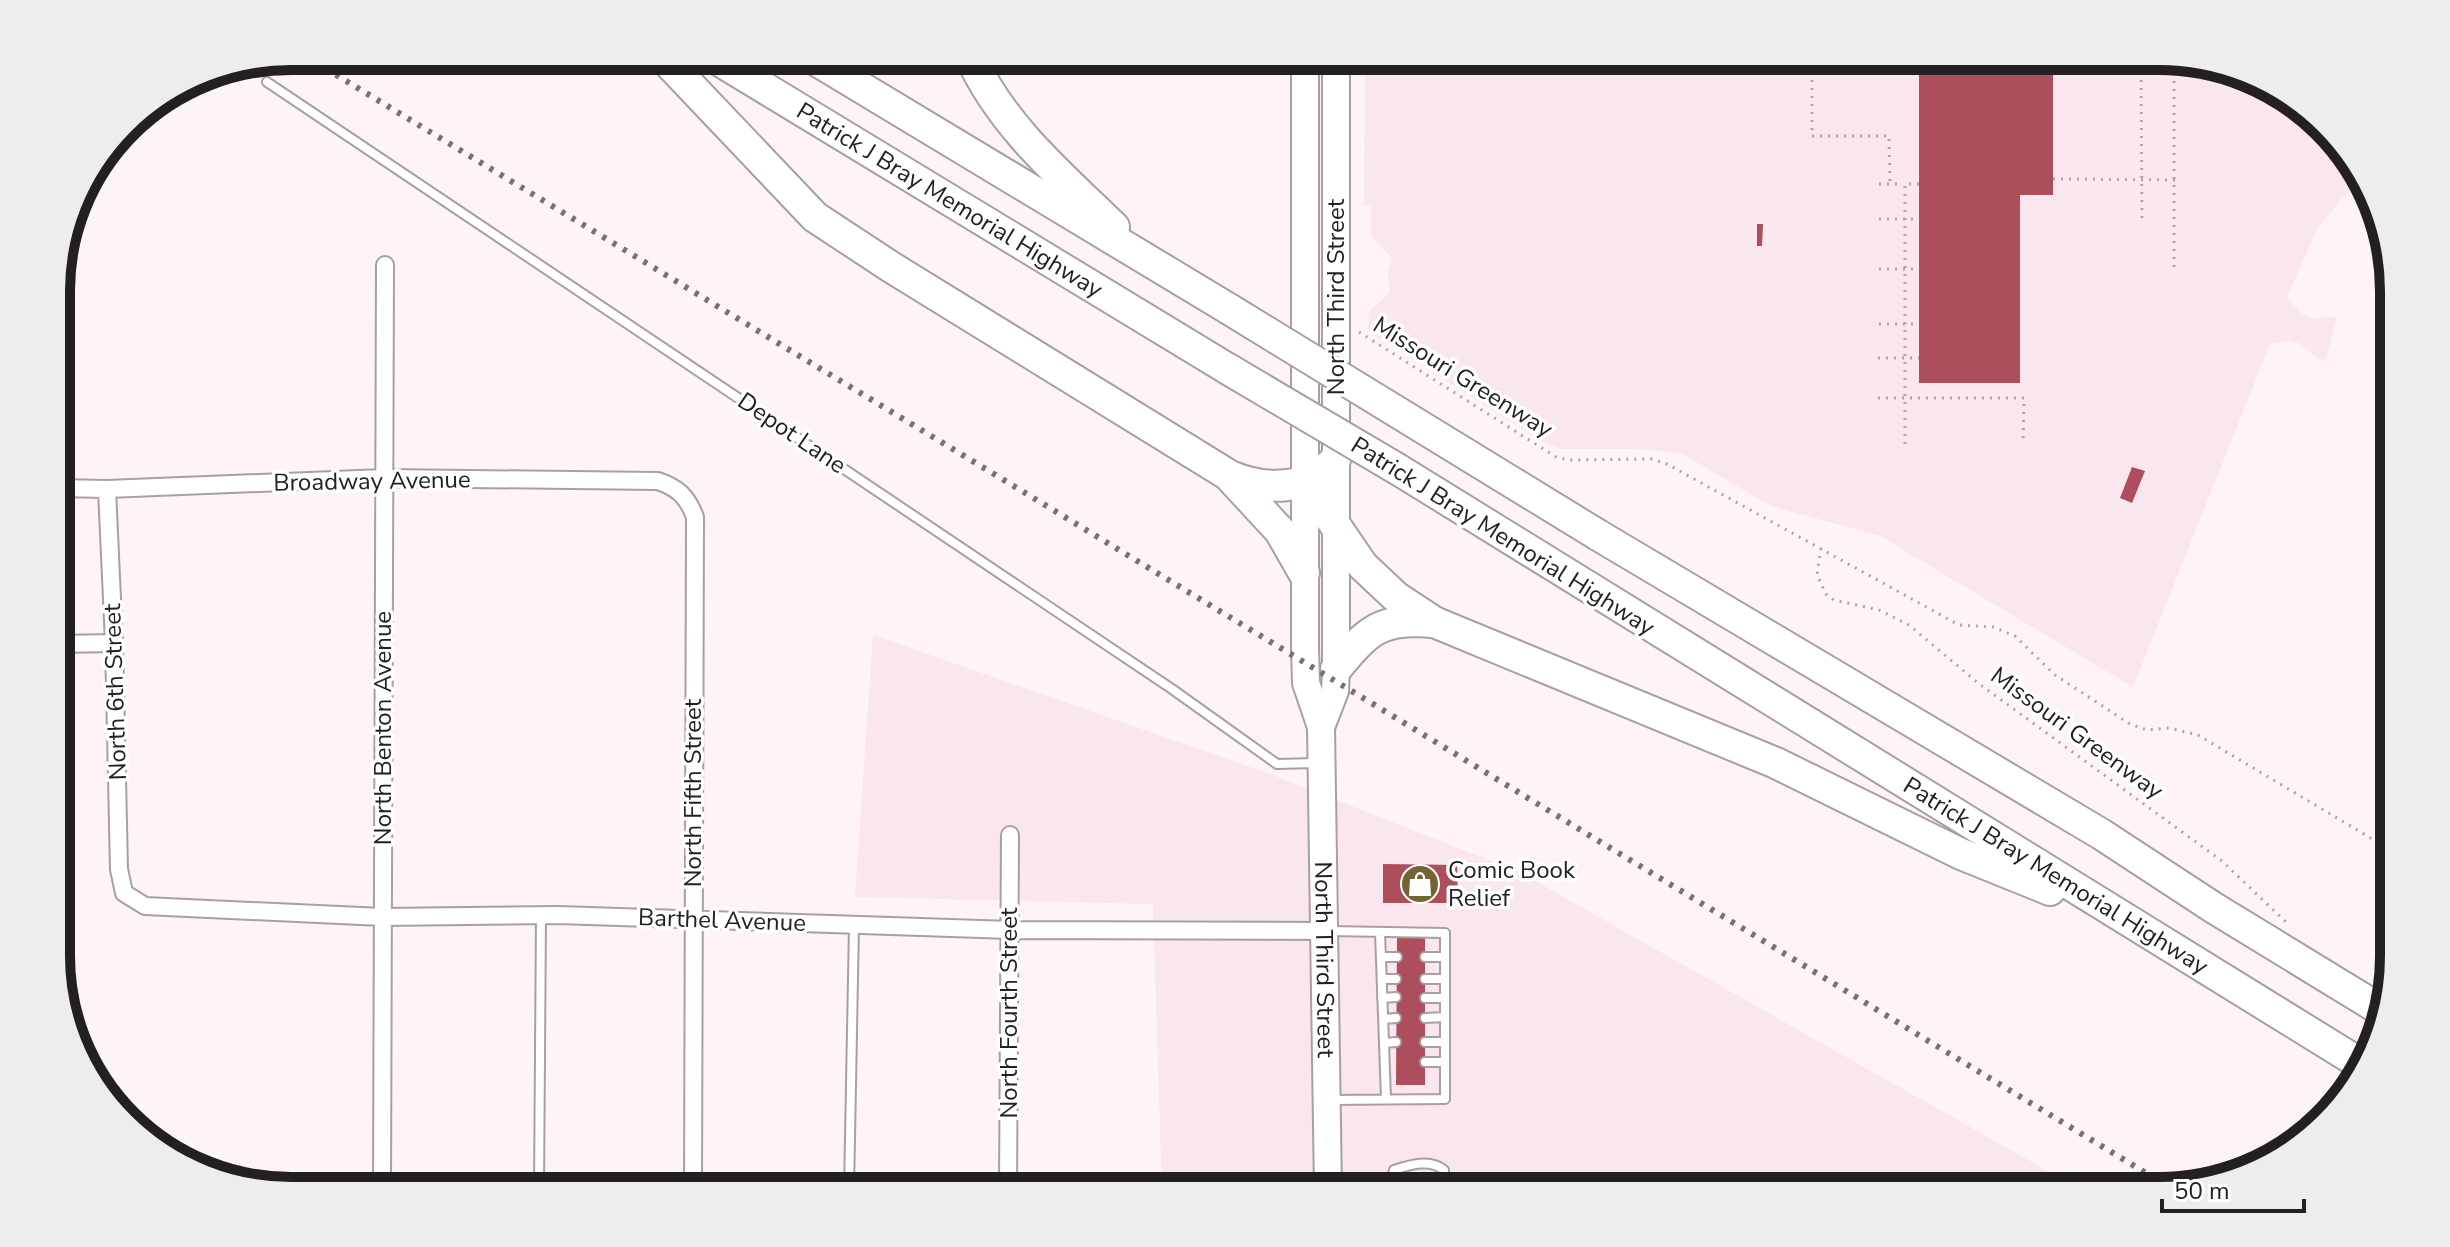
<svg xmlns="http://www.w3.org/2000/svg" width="2450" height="1247" viewBox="0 0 2450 1247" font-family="'Nunito Sans',sans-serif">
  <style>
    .built { fill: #f9e6ee }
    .building { fill: #ac4e5c }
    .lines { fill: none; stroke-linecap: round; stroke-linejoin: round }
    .service-casing { stroke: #a99fa3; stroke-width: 12 }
    .minor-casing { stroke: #a99fa3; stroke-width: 20 }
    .primary-casing { stroke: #a99fa3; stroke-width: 30 }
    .motorway-casing { stroke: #a99fa3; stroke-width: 34 }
    .path { stroke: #aca4a6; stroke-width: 3; stroke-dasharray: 2 6; stroke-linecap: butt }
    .service { stroke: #fff; stroke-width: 8 }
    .minor { stroke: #fff; stroke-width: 16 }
    .primary { stroke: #fff; stroke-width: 26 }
    .motorway { stroke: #fff; stroke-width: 30 }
    .rail { stroke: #787174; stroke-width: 6; stroke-dasharray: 4 8; stroke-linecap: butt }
    .motorway-bridge-casing { stroke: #a99fa3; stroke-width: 34; stroke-linecap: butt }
    .motorway-bridge { stroke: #fff; stroke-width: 30 }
    .labels { text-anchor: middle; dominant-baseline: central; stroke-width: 7; stroke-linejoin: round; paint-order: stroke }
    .street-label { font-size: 24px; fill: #242021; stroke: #fff }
    .poi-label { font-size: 24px; fill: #242021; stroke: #fff; text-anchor: start }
    .rim { fill: none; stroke: #242021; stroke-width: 10 }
  </style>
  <rect width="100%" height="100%" fill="#fef3f7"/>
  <path class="built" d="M1365 56H2159L2262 80 2354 160 2362 182 2341 199 2316 231 2287 297 2302 314 2315 319 2329 316 2337 318 2326 360 2318 359 2301 344 2289 340 2270 344 2133 687 1880 536 1771 506 1681 453 1635 449H1561L1543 442 1368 331 1369 312 1390 292 1388 272 1392 258 1371 236V206L1364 205Z
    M873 635 1270 774 1519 872 2083 1191H1162L1153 904 855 897Z"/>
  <path class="building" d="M1919 56H2053V195H2020V383H1919Z
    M1757 224H1763L1762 246H1757Z
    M57 338H66V362L57 361Z
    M57 370H68L69 395H57Z
    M2132 467 2145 471 2132 503 2120 498Z
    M1383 864 1457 865 1458 903H1383Z
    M1397 938H1425V1085H1396Z"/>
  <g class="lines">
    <defs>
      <path id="service" d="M267 82 1172 689 1277 764 1316 763
        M1328 931 1445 933V1099L1329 1100
        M1380 932 1386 1099
        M1381 957H1397
        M1425 957H1445
        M1382 979H1396
        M1425 979H1445
        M1382 998 1396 997
        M1425 998H1445
        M1425 1018 1445 1017
        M1383 1019 1396 1018
        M1425 1042H1445
        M1384 1043 1396 1042
        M1425 1062H1445
        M539 1191 541 916
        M849 1191 854 925
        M1389 1191 1394 1170C1409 1165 1430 1158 1444 1170V1191"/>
      <path id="minor" d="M57 488 107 489 383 478 658 481C678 488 687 496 695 517L693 1191
        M107 489 114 643 119 869 124 893 145 906 382 917 558 915 1011 930 1324 931
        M57 644 114 643
        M382 1191 385 265
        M1008 1191 1010 835"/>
      <g id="primary">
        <path id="s1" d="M1305 56V648L1306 683 1321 727 1328 1191"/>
        <path d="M1321 727 1335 691 1336 669V56"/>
      </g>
      <g id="motorway">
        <path d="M662 56 815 217 891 267 1230 476C1266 491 1307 491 1335 460"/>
        <path id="s2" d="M712 56 1228 369"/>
        <path d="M809 56 1229 309"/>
        <path d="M970 56C1002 126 1059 174 1114 227"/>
        <path id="s3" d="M1399 470 2364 1066"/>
        <path d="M1231 478 1280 531 1304 573"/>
        <path d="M1305 481 1363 566 1396 597 1434 622 1776 763 1961 854 2050 890"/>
        <path d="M1598 535 2101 834 2214 908 2381 1010"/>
        <path d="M1336 669C1369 629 1380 618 1434 622"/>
      </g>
    </defs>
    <use href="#service" class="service-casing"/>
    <use href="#minor" class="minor-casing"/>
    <use href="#primary" class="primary-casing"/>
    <use href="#motorway" class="motorway-casing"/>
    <path class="path" d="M1812 56V136H1889L1890 184
      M2141 56 2142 220
      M2053 179 2175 180
      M1879 184H1903
      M1879 219H1919
      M2174 267V60
      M1879 269H1919
      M1879 324H1918
      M1359 332 1556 457 1568 460 1652 459 1667 464 1959 625 1993 627 2015 636 2055 675 2130 724 2147 730 2169 728 2198 735 2394 852
      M1878 358H1919
      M1878 398H2024L2023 443
      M1905 444V184H1919
      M1821 548 1817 575 1826 594 1834 600 1879 610 1909 625 1978 683 2222 861 2287 923"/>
    <use href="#service" class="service"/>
    <use href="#minor" class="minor"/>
    <use href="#primary" class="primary"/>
    <use href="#motorway" class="motorway"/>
    <path class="rail" d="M305 56 2174 1190"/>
    <defs>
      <path id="motorway-bridge" d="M1229 309 1598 535
        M1228 369 1399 470"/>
    </defs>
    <use href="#motorway-bridge" class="motorway-bridge-casing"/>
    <use href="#motorway-bridge" class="motorway-bridge"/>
  </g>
  <defs>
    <symbol id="shop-disc" viewBox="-11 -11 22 22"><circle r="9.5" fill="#716633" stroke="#fff"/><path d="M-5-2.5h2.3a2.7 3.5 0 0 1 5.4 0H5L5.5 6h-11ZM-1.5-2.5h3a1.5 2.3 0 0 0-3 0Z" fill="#fff"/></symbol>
  </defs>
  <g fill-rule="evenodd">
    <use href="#shop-disc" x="1398" y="862" width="44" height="44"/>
  </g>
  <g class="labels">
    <g class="street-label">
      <text stroke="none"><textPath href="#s2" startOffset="278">Patrick J Bray Memorial Highway</textPath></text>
      <text transform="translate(1336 297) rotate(-90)">North Third Street</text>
      <text transform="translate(1463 377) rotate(32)">Missouri Greenway</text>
      <text transform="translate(792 433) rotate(34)">Depot Lane</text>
      <text transform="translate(372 481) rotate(-1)">Broadway Avenue</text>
      <text transform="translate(1503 536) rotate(32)">Patrick J Bray Memorial Highway</text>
      <text transform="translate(115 692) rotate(-92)">North 6th Street</text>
      <text transform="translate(383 728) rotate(-90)">North Benton Avenue</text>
      <text transform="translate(2077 733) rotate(36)">Missouri Greenway</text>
      <text transform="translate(693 793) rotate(-90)">North Fifth Street</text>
      <text stroke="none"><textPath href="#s3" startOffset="772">Patrick J Bray Memorial Highway</textPath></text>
      <text transform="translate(722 920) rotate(2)">Barthel Avenue</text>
      <text stroke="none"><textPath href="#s1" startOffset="906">North Third Street</textPath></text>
      <text transform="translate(1009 1013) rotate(-90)">North Fourth Street</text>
    </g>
    <g class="poi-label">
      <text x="1448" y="870">Comic Book<tspan x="1448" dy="28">Relief</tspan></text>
    </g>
  </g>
  <path d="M0 0H2450V1247H0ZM291 70H2159A221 221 0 0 1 2380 291V956A221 221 0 0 1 2159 1177H291A221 221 0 0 1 70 956V291A221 221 0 0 1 291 70Z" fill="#ededed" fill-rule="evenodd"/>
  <path class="rim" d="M291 70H2159A221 221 0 0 1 2380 291V956A221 221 0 0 1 2159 1177H291A221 221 0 0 1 70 956V291A221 221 0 0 1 291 70Z"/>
  <path d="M2162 1199v12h142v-12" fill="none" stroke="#242021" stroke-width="4"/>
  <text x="2174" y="1199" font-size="24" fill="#242021" stroke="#ffffff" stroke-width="6" paint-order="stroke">50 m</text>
</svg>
